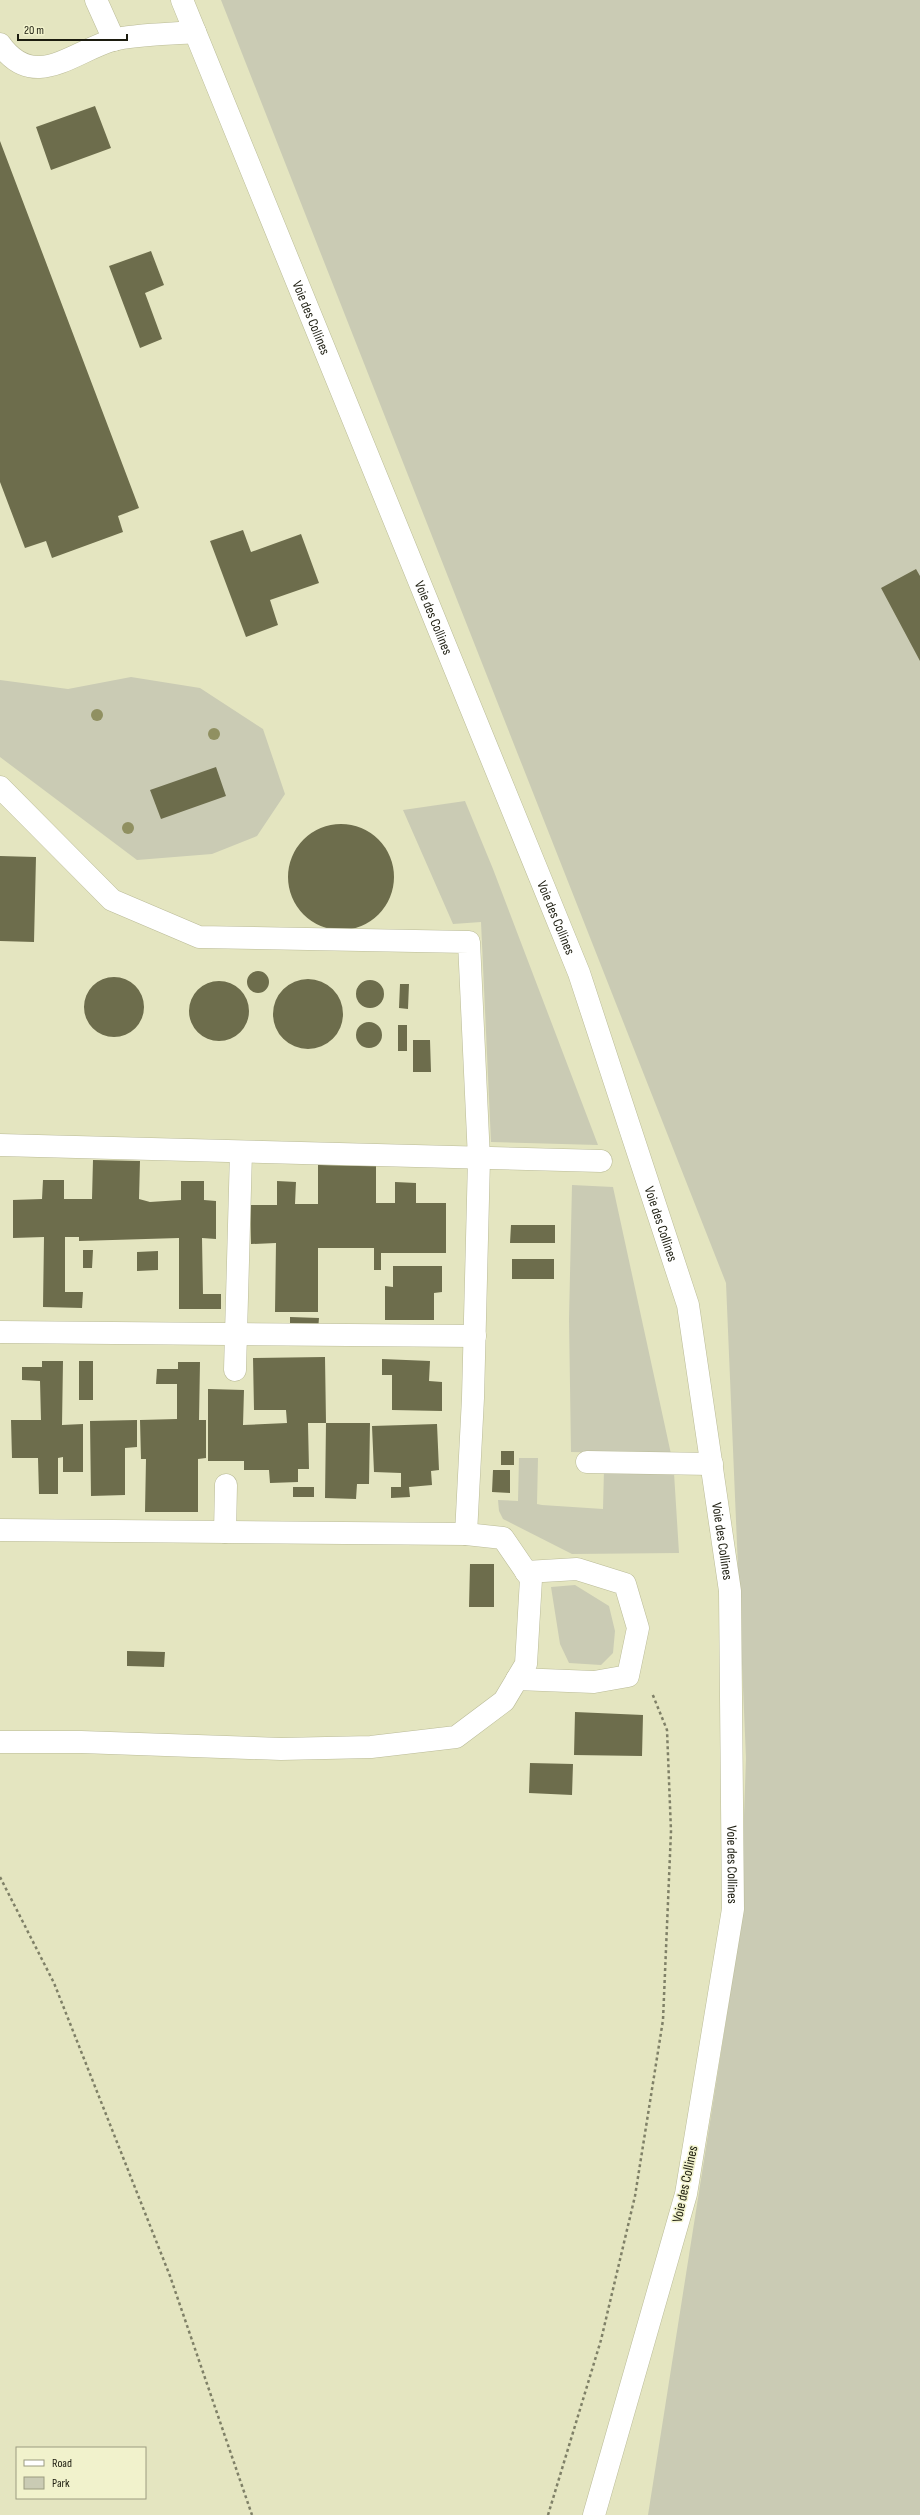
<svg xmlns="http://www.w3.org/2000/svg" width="920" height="2515" viewBox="0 0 920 2515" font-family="'Sofia Sans Condensed',sans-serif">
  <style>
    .green { fill: #cacbb4 }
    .building { fill: #6d6d4c }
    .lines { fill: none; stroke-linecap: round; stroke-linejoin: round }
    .minor-casing { stroke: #babb97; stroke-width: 23 }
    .path { stroke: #7f8067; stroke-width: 2.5; stroke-dasharray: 3 3; stroke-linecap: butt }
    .minor { stroke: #fff; stroke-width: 22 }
    .tree { fill: #909061 }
    .labels { text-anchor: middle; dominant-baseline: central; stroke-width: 3; stroke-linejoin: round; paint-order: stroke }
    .street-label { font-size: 14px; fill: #1c1c0f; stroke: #f1f2cc }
  </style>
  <rect width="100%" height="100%" fill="#e4e5c0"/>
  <path class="green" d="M221 0H920V2515H648L740 1932 746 1758 726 1283Z
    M131 677 200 688 263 729 285 794 257 836 212 854 137 860 0 757V680L68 689Z
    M465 801 493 869 598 1145 491 1142 481 922 453 924 403 810Z
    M572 1185 613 1187 671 1454 571 1452 569 1319Z
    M519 1458H538L537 1504 542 1505 603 1509 604 1469 674 1473 679 1553 572 1554 503 1519 499 1511 498 1500 518 1501Z
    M575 1585 609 1606 615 1631 613 1653 601 1665 569 1663 560 1644 551 1587Z"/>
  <path class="building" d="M95 106 111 148 51 170 36 127Z
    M0 141 139 508 118 516 123 532 52 558 46 541 25 548 0 482Z
    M151 251 164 285 145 293 162 339 140 348 109 266Z
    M243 530 251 552 301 534 319 583 270 600 278 625 246 637 210 541Z
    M916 569 920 576V661L881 588Z
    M216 767 226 796 161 819 150 790Z
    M288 877a53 53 0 1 1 106 0a53 53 0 1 1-106 0Z
    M0 856 36 857 34 942 0 941Z
    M247 982a11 11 0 1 1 22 0a11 11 0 1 1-22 0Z
    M84 1007a30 30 0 1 1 60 0a30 30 0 1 1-60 0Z
    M273 1014a35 35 0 1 1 70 0a35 35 0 1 1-70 0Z
    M356 994a14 14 0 1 1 28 0a14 14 0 1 1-28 0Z
    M189 1011a30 30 0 1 1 60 0a30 30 0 1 1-60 0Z
    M400 984H409L408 1009 399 1008Z
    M356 1035a13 13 0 1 1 26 0a13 13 0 1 1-26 0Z
    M398 1025H407V1051H398Z
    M413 1040H430L431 1072H413Z
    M93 1160 140 1161 139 1199 150 1202 181 1200V1181H204V1200L216 1201V1239L202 1238 203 1294H221V1309H179V1238L79 1241V1237H65V1292H83L82 1308 43 1307 44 1237 13 1238V1200L42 1199 43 1180H64V1199H92Z
    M318 1165 376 1166V1203H395V1182L416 1183V1203H446V1253H381V1270H374V1248H318V1312H275L276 1243 251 1244 250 1205H277V1181L296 1182 295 1204H318Z
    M511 1225H555V1243H510Z
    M83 1250H93L92 1268H83Z
    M158 1251V1270L137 1271V1252Z
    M512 1259H554V1279H512Z
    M393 1266H442V1292L434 1293V1320H385V1286L393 1287Z
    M290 1317 319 1318 318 1330 290 1329Z
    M325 1357 326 1423H308L309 1469H298V1482L270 1483 269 1470H244V1461H208V1389L244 1390 243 1425 287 1423 286 1410H254L253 1358Z
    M382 1359 430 1361 429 1381 442 1382V1411L392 1410V1375H382Z
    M42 1361H63L62 1425 83 1424V1472H63V1457L58 1458V1494H39L38 1458H12L11 1420H41L40 1381 22 1380V1367H42Z
    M79 1361H93V1400H79Z
    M178 1362H200L199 1420H206V1458L198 1459V1512H145L146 1459H141L140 1420 177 1419V1384H156L157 1369H178Z
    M137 1420V1447L125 1448V1495L91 1496 90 1421Z
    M326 1423H370L369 1484H357L356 1499 325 1498Z
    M437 1424 439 1470 431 1471 432 1485 409 1487 410 1497 391 1498V1487H401V1473L374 1472 372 1426Z
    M501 1451H514V1465H501Z
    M493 1470H510V1493L492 1492Z
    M293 1487H314V1497H293Z
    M470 1564H494V1607H469Z
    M127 1651 165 1652 164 1667 127 1666Z
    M575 1712 643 1715 642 1756 574 1755Z
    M530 1763 573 1764 572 1795 529 1793Z"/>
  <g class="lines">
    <defs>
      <g id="minor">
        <path d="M96 0 114 40"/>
        <path id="s1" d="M182 0 579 973 688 1305 730 1591 733 1909 686 2194 594 2515"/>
        <path d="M0 44C34 92 72 52 113 40 134 34 173 34 195 32"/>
        <path d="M0 787 112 900 199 937 469 942 479 1159 473 1398 466 1534"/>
        <path d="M0 1145 601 1161"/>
        <path d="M0 1332 475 1336"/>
        <path d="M235 1370 241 1152"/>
        <path d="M587 1462 712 1464"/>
        <path d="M0 1530 466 1534 503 1538 531 1579 526 1664 504 1701 456 1737 371 1747 281 1749 81 1742H0"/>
        <path d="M225 1532 226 1485"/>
        <path d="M517 1679 594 1682 628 1676 638 1628 625 1584 577 1569 526 1572"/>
      </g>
    </defs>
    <use href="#minor" class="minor-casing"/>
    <path class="path" d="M0 1877 54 1983 170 2276 252 2515
      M548 2515 601 2340 635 2196 663 2020 671 1831 667 1730 652 1693"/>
    <use href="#minor" class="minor"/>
  </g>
  <g class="tree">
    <circle cx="97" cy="715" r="6"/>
    <circle cx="214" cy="734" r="6"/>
    <circle cx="128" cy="828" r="6"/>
  </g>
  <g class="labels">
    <g class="street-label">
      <text stroke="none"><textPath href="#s1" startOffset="343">Voie des Collines</textPath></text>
      <text stroke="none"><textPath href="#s1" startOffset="667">Voie des Collines</textPath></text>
      <text stroke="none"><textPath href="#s1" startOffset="991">Voie des Collines</textPath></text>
      <text stroke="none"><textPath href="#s1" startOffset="1315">Voie des Collines</textPath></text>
      <text stroke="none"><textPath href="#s1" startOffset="1639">Voie des Collines</textPath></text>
      <text stroke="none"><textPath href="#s1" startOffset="1963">Voie des Collines</textPath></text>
      <text transform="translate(685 2184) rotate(-78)">Voie des Collines</text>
    </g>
  </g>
  <rect x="16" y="2447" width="130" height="52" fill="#f1f2cc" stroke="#9c9c80"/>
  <rect x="24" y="2460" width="20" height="6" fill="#ffffff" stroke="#9c9c80"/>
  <text x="52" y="2467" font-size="12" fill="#1c1c0f">Road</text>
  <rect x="24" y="2477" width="20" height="12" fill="#cacbb4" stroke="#9c9c80"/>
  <text x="52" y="2487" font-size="12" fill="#1c1c0f">Park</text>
  <path d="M18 34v6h109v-6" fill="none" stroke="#1c1c0f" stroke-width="2"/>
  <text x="24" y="34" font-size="12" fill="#1c1c0f" stroke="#f1f2cc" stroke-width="3" paint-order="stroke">20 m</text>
</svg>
